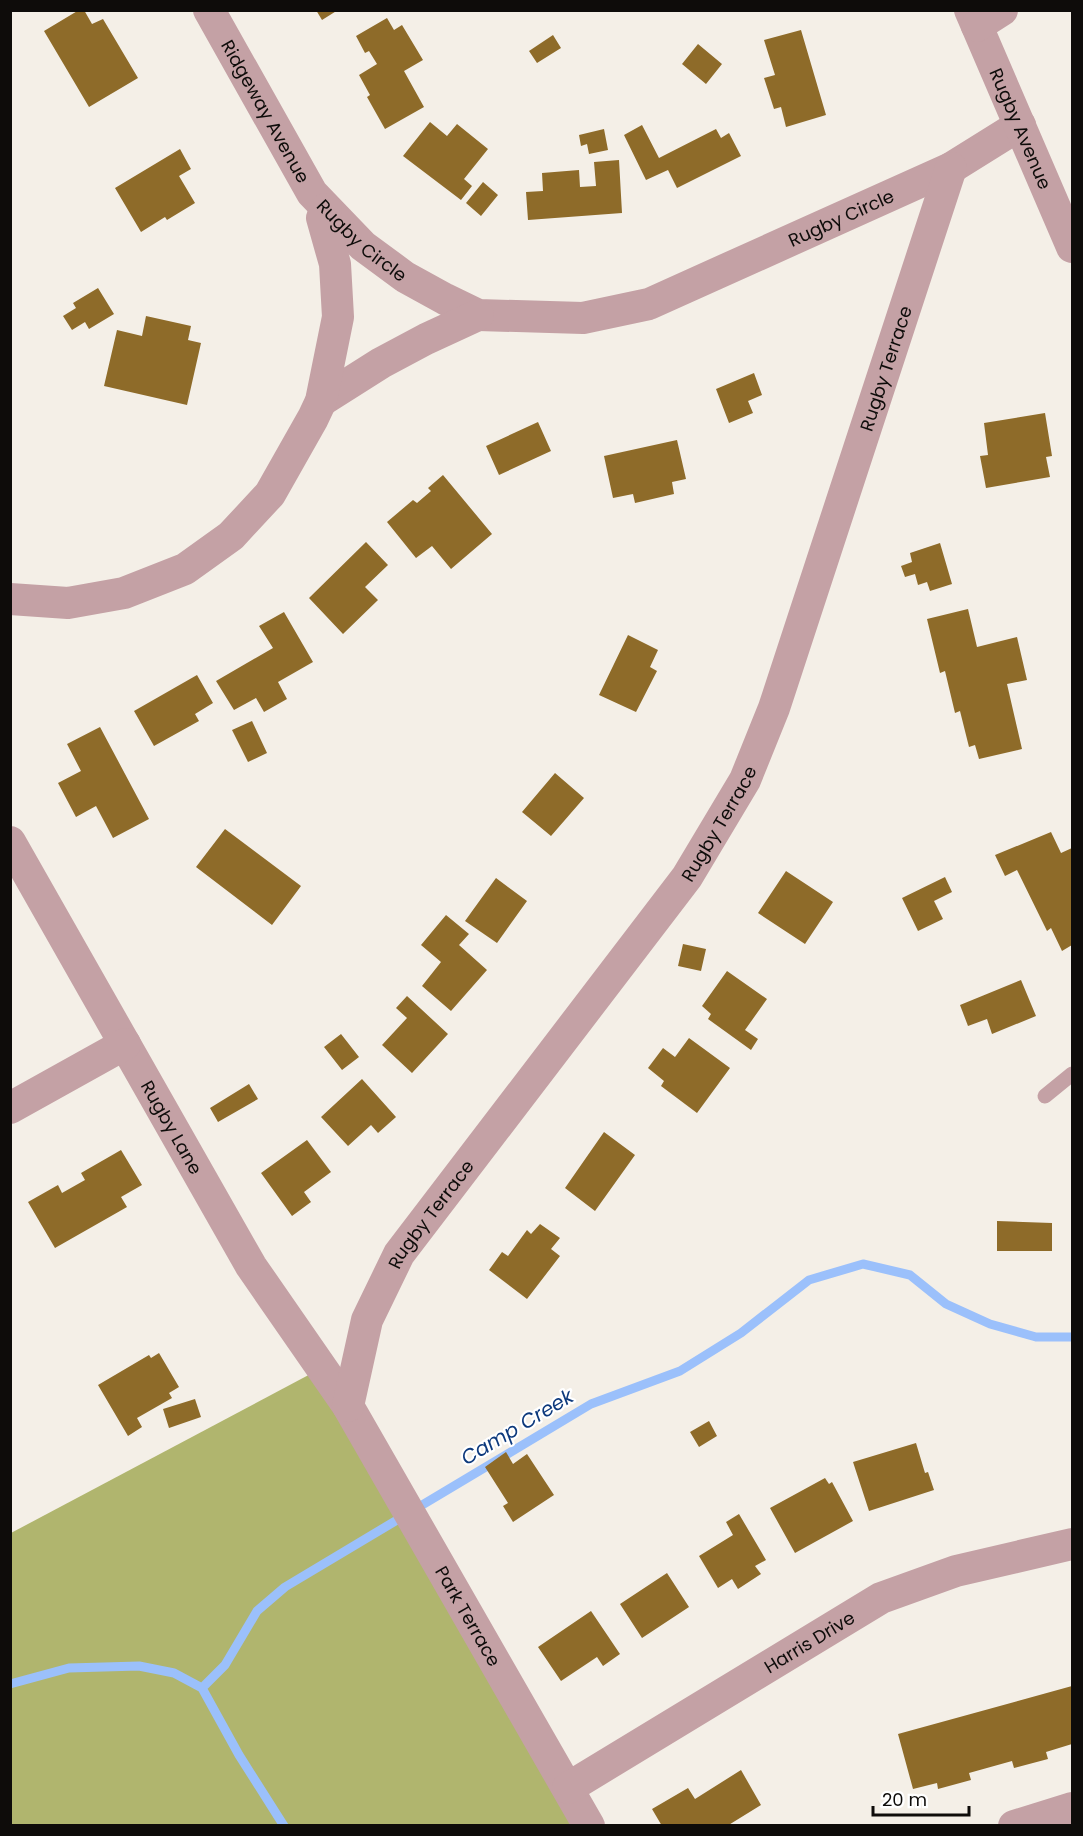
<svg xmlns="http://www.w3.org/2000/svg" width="1083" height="1836" viewBox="0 0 1083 1836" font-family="Poppins,sans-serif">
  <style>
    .forest { fill: #b0b56e }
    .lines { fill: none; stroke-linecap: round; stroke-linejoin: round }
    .stream { stroke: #9bc0fb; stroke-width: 9 }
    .building { fill: #8e6b29 }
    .service { stroke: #c4a1a5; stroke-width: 15 }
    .minor { stroke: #c4a1a5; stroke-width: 32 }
    .labels { text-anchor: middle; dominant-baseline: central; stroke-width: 4.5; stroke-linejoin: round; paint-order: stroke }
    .street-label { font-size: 18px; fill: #0e0c0a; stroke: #fff }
    .water-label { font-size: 20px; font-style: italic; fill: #0d397c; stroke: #fff }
  </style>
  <rect width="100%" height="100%" fill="#f4efe7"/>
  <path class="forest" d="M333 1362 578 1826H11V1533Z"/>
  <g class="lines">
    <path class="stream" d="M10 1684 69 1668 139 1666 174 1673 202 1688
      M202 1688 225 1665 257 1611 285 1587 591 1404 680 1371 741 1333 809 1280 863 1264 910 1275 946 1304 990 1324 1036 1337H1072
      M202 1688 239 1755 284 1826"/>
  </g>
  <path class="building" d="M79 10H84L92 24 103 19 138 78 89 107 44 31Z
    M316 10H338L322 20Z
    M387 18 394 30 402 25 423 60 404 71 424 107 385 129 367 97 370 95 359 75 377 64 369 51 365 53 356 36Z
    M801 30 826 115 786 127 781 107 774 109 764 78 775 75 764 40Z
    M553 35 561 48 537 63 529 51Z
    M698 44 722 64 706 84 682 64Z
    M430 122 447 136 457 124 488 149 464 179 472 186 461 200 403 156Z
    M642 125 659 158 716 129 721 138 729 133 741 156 677 188 668 170 646 180 624 135Z
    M604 129 608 150 589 154 587 144 581 146 579 135Z
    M180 149 191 169 179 176 195 203 167 220 165 217 141 232 115 188Z
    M619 160 622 213 528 220 526 192 543 191 542 173 579 170 580 187 596 186 594 162Z
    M483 182 498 195 481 216 466 203Z
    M98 288 114 314 89 329 85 322 72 330 63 316 76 308 73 303Z
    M146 316 191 326 188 340 201 343 187 405 104 386 117 330 142 336Z
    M754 373 762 395 748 401 753 413 729 423 716 389Z
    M1045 413 1052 456 1046 457 1050 477 986 488 980 456 988 455 984 423Z
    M538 422 551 451 499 475 486 446Z
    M677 440 686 479 672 482 674 494 635 503 633 494 613 498 604 456Z
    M443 475 492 534 451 569 432 546 416 558 387 522 413 500 417 503 431 491 428 488Z
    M366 542 388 565 365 587 378 600 343 634 309 598Z
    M940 543 952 584 930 591 927 582 918 585 915 574 905 577 901 566 912 562 910 553Z
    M968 609 977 647 1017 637 1027 680 1007 684 1022 749 979 759 975 745 969 747 960 711 955 713 945 671 940 673 927 619Z
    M284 612 313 662 278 682 287 699 264 712 256 698 234 710 216 681 273 648 259 626Z
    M628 635 658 650 650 667 657 671 636 712 599 695Z
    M197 675 213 703 195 714 199 721 154 746 134 711Z
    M252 721 267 753 248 762 232 730Z
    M100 727 149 819 113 838 96 806 76 817 58 783 81 771 67 744Z
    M555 773 584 798 551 836 522 812Z
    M225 829 301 886 272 925 196 867Z
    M1051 832 1061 853 1072 848V945L1062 951 1051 928 1047 931 1017 870 1005 876 995 855Z
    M786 871 833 902 805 944 758 913Z
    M945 877 952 892 934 901 943 919 918 931 902 898Z
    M496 878 527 901 497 943 465 921Z
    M446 915 469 934 459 945 487 970 451 1011 422 986 441 962 421 945Z
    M683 944 706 949 701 971 678 966Z
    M727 971 767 999 745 1030 758 1039 751 1050 708 1019 711 1014 702 1006Z
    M1021 980 1036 1016 992 1034 987 1019 968 1026 960 1005Z
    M407 996 448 1034 412 1073 382 1045 407 1018 396 1008Z
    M341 1034 359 1057 342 1070 324 1047Z
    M689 1038 730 1068 697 1113 661 1086 664 1081 648 1068 663 1048 675 1057Z
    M362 1079 396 1117 378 1133 371 1125 348 1146 321 1117Z
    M249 1084 258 1099 218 1122 210 1108Z
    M604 1132 635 1155 595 1211 565 1188Z
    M307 1140 331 1172 304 1192 311 1202 292 1216 261 1173Z
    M121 1150 142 1185 121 1197 127 1207 55 1248 28 1202 58 1185 62 1193 85 1180 81 1173Z
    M997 1221 1052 1223V1251H997Z
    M540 1224 560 1238 551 1249 560 1256 527 1299 489 1270 502 1252 508 1256 527 1230 531 1234Z
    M159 1353 179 1387 169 1393 172 1398 137 1418 142 1427 128 1436 98 1385 149 1355 151 1358Z
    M195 1399 201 1417 169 1428 163 1409Z
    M709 1421 717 1436 699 1447 690 1432Z
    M916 1443 925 1473 928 1472 934 1490 869 1511 853 1462Z
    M506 1452 513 1464 527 1454 554 1495 513 1522 503 1506 508 1503 485 1467Z
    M825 1478 829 1484 832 1482 853 1521 795 1553 770 1508Z
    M739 1514 766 1560 755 1566 761 1574 738 1589 732 1579 718 1588 699 1556 733 1535 726 1522Z
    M667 1573 689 1607 642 1638 620 1604Z
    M591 1611 620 1654 603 1666 597 1657 561 1681 538 1647Z
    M1072 1686V1744L1046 1752 1048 1759 1014 1768 1012 1761 969 1773 971 1780 938 1789 937 1783 913 1789 898 1734Z
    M741 1770 761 1805 727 1826H662L652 1809 688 1788 695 1799Z"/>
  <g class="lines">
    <path class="service" d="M1045 1096 1072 1074"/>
    <g class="minor">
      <path id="s1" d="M209 10 312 193 363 246 405 277 445 299 478 315 583 318 649 304 951 168 1020 125"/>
      <path id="s2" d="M970 10 1072 247"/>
      <path d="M977 26 1002 10"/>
      <path d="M321 401 381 363 426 339 478 315"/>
      <path d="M10 599 68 603 124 593 185 569 231 536 270 494 313 418 321 401 338 317 335 264 322 218 326 209"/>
      <path id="s3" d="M10 842 251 1266 348 1406 589 1826"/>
      <path d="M10 1108 125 1044"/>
      <path id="s4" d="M348 1406 367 1320 399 1254 687 877 745 780 774 708 951 168"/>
      <path id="s5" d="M568 1788 881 1598 956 1571 1072 1544"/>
      <path d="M1014 1826 1072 1808"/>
    </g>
  </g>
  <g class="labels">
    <g class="street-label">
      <text stroke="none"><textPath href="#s1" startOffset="116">Ridgeway Avenue</textPath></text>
      <text stroke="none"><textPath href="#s2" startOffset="129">Rugby Avenue</textPath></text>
      <text stroke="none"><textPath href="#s1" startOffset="801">Rugby Circle</textPath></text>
      <text stroke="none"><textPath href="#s1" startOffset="279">Rugby Circle</textPath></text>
      <text stroke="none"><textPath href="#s4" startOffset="1184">Rugby Terrace</textPath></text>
      <text stroke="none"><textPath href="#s4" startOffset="698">Rugby Terrace</textPath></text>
      <text stroke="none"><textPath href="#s3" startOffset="328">Rugby Lane</textPath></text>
      <text stroke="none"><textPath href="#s4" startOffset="212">Rugby Terrace</textPath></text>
      <text stroke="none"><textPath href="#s3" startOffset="900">Park Terrace</textPath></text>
      <text stroke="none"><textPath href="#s5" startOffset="282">Harris Drive</textPath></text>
    </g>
    <g class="water-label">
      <text transform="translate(517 1427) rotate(-31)">Camp Creek</text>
    </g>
  </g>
  <rect width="1083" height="1836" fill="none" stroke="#0e0c0a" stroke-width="24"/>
  <path d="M873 1806v9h96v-9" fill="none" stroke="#0e0c0a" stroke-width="3"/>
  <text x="882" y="1806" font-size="18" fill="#0e0c0a" stroke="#ffffff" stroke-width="4.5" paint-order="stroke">20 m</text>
</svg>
